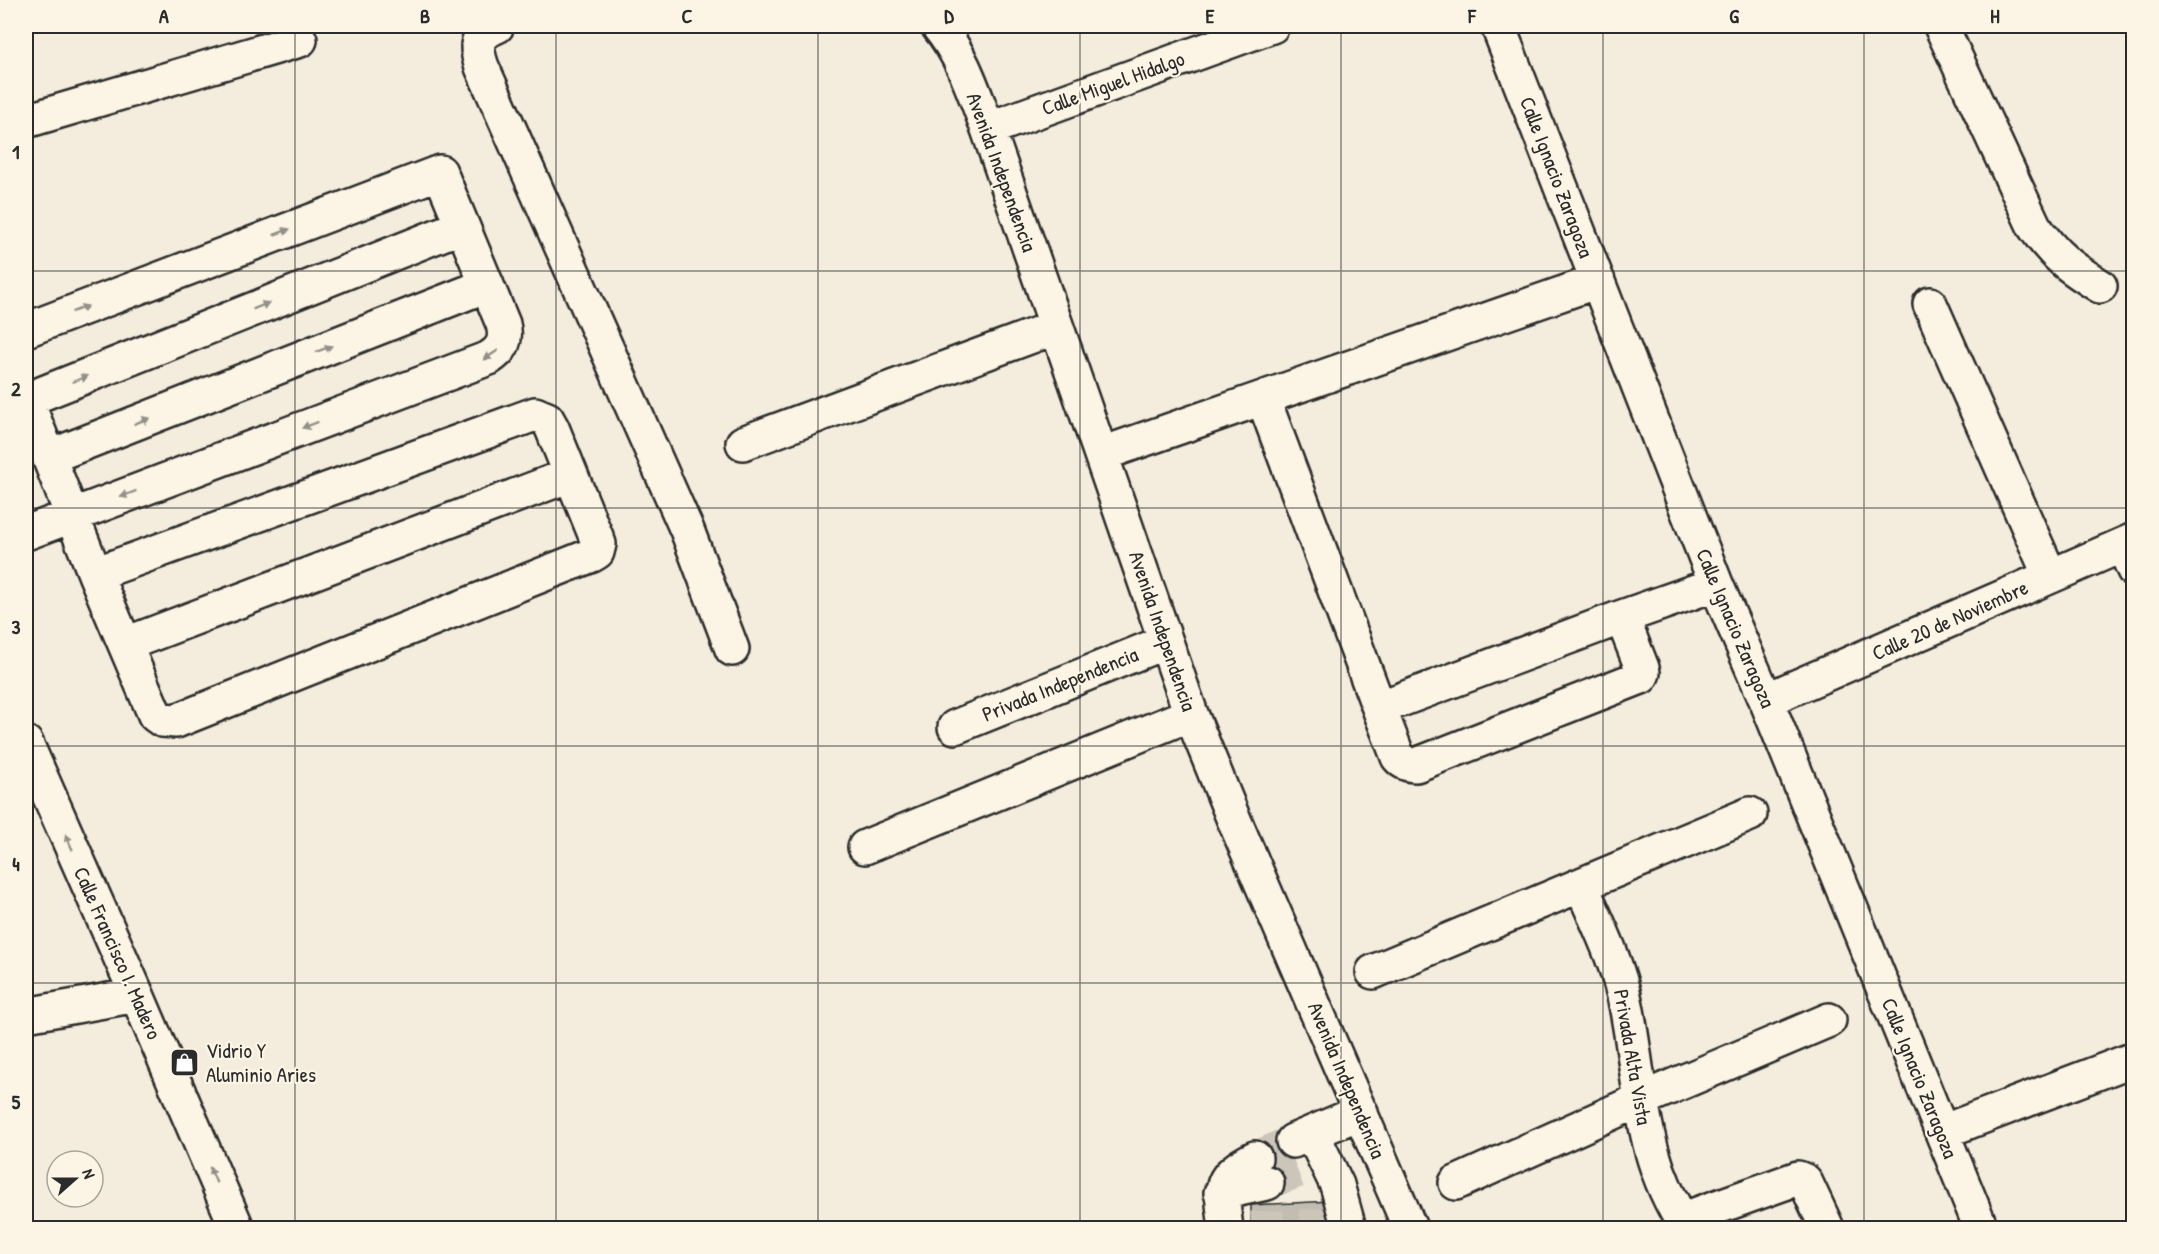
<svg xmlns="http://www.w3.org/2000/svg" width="2159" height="1254" viewBox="0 0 2159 1254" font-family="'Patrick Hand',sans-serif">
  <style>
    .building { fill: #c2bdb1; stroke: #2b2b2b; stroke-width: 1.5 }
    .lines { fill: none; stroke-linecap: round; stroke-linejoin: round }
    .minor-tunnel { stroke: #ccc6ba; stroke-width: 33; stroke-dasharray: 33 16; stroke-linecap: butt }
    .minor-casing { stroke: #2b2b2b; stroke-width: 38 }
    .minor { stroke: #fcf5e5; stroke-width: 33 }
    .oneway { fill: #949088 }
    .grid { fill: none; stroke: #2b2b2b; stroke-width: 1.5; stroke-opacity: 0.55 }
    .labels { text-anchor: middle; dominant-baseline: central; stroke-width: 4.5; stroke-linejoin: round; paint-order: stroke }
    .street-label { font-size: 21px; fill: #2b2b2b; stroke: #fcf5e5 }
    .poi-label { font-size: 21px; fill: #2b2b2b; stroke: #fcf5e5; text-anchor: start }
    .neatline { fill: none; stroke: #2b2b2b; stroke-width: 2 }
    .grid-label { font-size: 20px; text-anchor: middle; font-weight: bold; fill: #2b2b2b }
  </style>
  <rect width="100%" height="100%" fill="#f4edde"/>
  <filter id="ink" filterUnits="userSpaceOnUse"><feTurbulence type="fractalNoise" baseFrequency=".0167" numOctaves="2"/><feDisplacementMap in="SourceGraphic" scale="12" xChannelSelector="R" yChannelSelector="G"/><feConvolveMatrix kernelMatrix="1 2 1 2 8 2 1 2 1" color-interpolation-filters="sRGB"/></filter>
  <g filter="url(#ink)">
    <path class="building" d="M1331 1201V1228H1251V1205Z"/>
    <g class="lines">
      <path class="minor-tunnel" d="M1255 1158 1293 1141
        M1267 1183 1304 1169
        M1251 1228 1331 1225"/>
      <defs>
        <path id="minor" d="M497 26C475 35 475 46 482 67L687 530 732 649
          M938 26C963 56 974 93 988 129L1191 714 1232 815 1410 1228
          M1498 26 1716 584 1766 700 1981 1228
          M1941 26 2034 226C2055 257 2070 267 2100 286
          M26 121 300 40
          M988 129 1272 26
          M1930 304 2050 576
          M26 330 440 172 503 324C507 340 503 349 489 358L26 533
          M1263 398 1379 708 1398 757C1403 763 1408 765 1416 765L1641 677 1643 673 1642 668 1622 617
          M26 399 95 574 155 715 162 720 176 721 592 555 597 552 599 544 552 428 547 419 535 414 95 574
          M26 400 462 226
          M743 443 1056 327
          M1102 454 1598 281
          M49 457 487 285
          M2123 545 2134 570
          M126 644 570 475
          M1766 700 2134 540
          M1379 708 1622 617 1716 584
          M955 727 1165 642
          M26 743 137 995 237 1228
          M865 847 1191 714
          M1581 885C1598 924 1618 963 1626 1005 1642 1085 1639 1157 1687 1228
          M1373 972 1750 814
          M26 1015 137 995
          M1942 1132 2134 1059
          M1312 1133 1337 1185 1349 1228
          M1293 1141 1361 1112
          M1456 1183 1640 1100 1829 1020
          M1221 1193 1267 1183
          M1681 1220 1798 1178 1805 1181 1827 1228
          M1226 1228C1221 1188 1216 1178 1255 1158"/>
      </defs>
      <use href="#minor" class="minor-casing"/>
      <use href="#minor" class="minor"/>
    </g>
    <defs><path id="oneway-solid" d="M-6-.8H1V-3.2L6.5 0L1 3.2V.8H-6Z" transform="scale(1.5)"/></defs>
    <g class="oneway">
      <use href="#oneway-solid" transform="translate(282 232) rotate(-21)"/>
      <use href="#oneway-solid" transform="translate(261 306) rotate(-22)"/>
      <use href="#oneway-solid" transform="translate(80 309) rotate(-21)"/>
      <use href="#oneway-solid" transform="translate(324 349) rotate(-21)"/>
      <use href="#oneway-solid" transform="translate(491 355) rotate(146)"/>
      <use href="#oneway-solid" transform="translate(80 379) rotate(-22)"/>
      <use href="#oneway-solid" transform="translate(142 421) rotate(-21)"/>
      <use href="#oneway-solid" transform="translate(310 425) rotate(159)"/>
      <use href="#oneway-solid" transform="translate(128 494) rotate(159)"/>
      <use href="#oneway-solid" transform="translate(69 842) rotate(-114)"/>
      <use href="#oneway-solid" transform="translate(213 1175) rotate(-113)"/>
    </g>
  </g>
  <path class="grid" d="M295 26V1228M556 26V1228M818 26V1228M1080 26V1228M1341 26V1228M1603 26V1228M1864 26V1228M26 271H2134M26 508H2134M26 746H2134M26 983H2134"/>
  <defs>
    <symbol id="shop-square" viewBox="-11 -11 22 22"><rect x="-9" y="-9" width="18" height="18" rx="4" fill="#2b2b2b" stroke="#fcf5e5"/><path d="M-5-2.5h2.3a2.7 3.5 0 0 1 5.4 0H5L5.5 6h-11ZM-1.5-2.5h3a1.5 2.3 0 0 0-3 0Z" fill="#fff"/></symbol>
  </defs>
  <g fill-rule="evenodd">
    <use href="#shop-square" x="168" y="1046" width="33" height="33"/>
  </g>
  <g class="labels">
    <g class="street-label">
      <text transform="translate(1113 83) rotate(-20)">Calle Miguel Hidalgo</text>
      <text transform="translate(1002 172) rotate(70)">Avenida Independencia</text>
      <text transform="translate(1557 177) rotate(69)">Calle Ignacio Zaragoza</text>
      <text transform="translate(1950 620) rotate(-24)">Calle 20 de Noviembre</text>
      <text transform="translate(1736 628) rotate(67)">Calle Ignacio Zaragoza</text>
      <text transform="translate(1163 631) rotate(71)">Avenida Independencia</text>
      <text transform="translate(1060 684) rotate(-22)">Privada Independencia</text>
      <text transform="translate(118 953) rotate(66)">Calle Francisco I. Madero</text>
      <text transform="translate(1633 1057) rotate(80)">Privada Alta Vista</text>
      <text transform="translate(1920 1078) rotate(68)">Calle Ignacio Zaragoza</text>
      <text transform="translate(1347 1080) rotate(67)">Avenida Independencia</text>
    </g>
    <g class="poi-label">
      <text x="206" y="1050">Vidrio Y<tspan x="206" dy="24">Aluminio Aries</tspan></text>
    </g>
  </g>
  <rect width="2159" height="1254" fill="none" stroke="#fcf5e5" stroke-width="66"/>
  <g transform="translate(75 1179) rotate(69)"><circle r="28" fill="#fcf5e5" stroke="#a8a49b" stroke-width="1.5"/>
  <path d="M0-4.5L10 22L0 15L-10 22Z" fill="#2b2b2b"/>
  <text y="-9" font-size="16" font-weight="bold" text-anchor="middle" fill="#2b2b2b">N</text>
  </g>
  <rect x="33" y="33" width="2093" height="1188" class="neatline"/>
  <g class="grid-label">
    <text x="164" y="23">A</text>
    <text x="425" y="23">B</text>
    <text x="687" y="23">C</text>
    <text x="949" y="23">D</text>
    <text x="1210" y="23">E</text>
    <text x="1472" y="23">F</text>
    <text x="1734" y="23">G</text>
    <text x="1995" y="23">H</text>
    <text x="16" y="159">1</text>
    <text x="16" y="396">2</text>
    <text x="16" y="634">3</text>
    <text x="16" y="871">4</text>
    <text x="16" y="1109">5</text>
  </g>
</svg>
